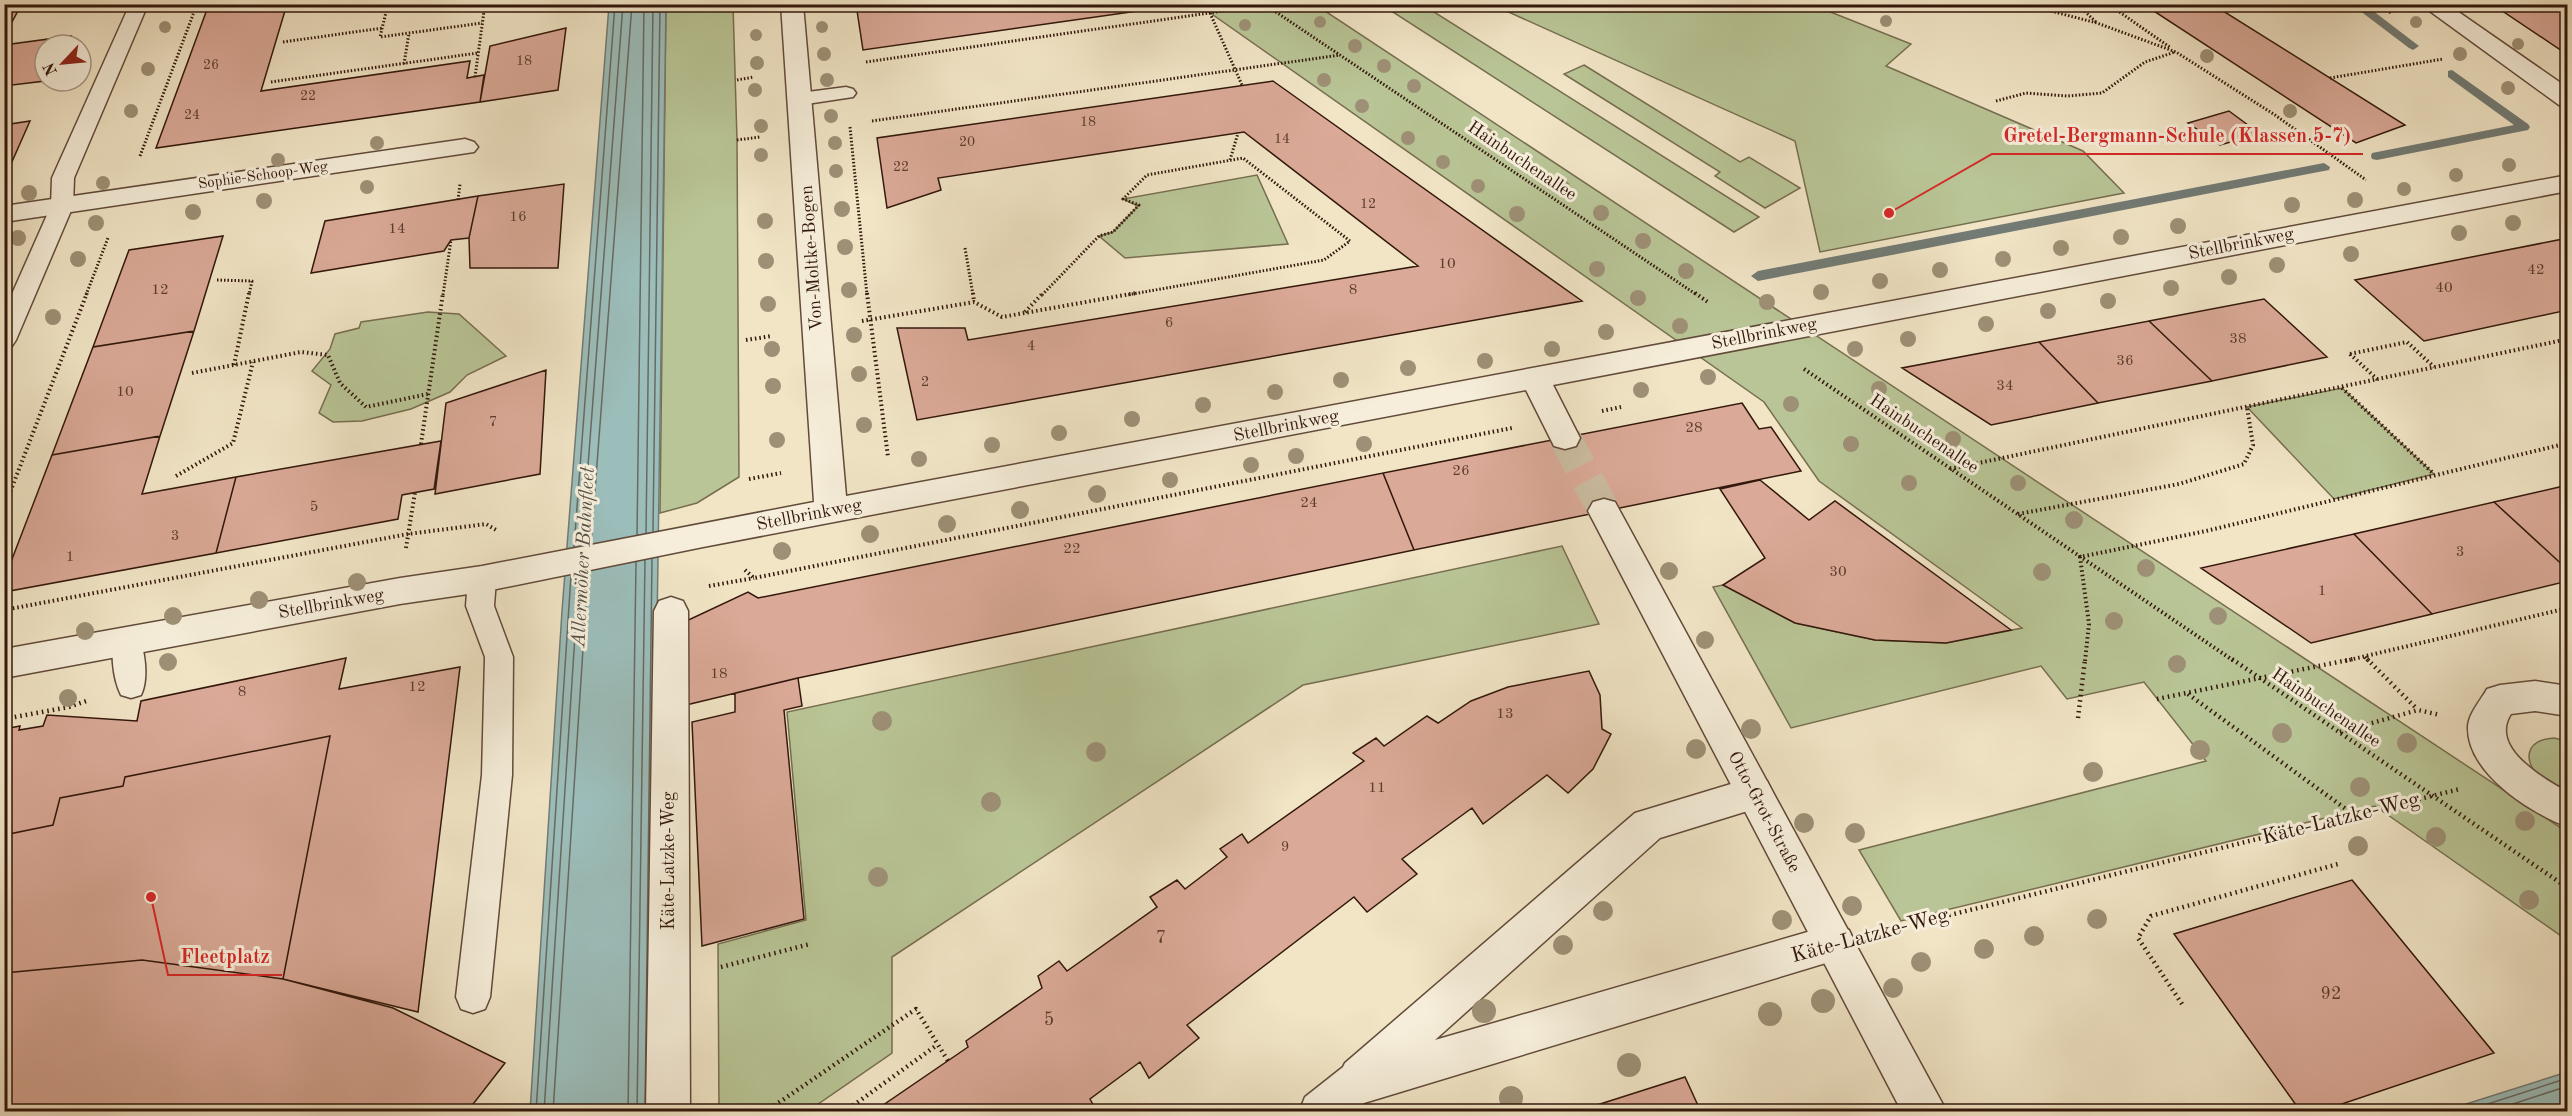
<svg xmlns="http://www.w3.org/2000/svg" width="2572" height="1116" viewBox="0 0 2572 1116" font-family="'Old Standard TT',serif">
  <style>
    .green { fill: #b9c596; stroke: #766e50; stroke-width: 1.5 }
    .water { fill: #9cbebb; stroke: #727b75; stroke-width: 1.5 }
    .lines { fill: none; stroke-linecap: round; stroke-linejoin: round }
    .shore { stroke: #676a63; stroke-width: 1.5 }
    .stream { fill: #727b75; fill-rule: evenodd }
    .building { fill: #daa997; stroke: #32170b; stroke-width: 1.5 }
    .minor-tunnel { stroke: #cbbca1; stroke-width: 32; stroke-dasharray: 32 16; stroke-linecap: butt }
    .service-casing { stroke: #624a3a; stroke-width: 3 }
    .pedestrian-casing { stroke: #624a3a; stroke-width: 3 }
    .minor-casing { stroke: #624a3a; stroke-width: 3 }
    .path-far2 { stroke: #32170b; stroke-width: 3; stroke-dasharray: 1.5 2; stroke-linecap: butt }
    .path-far1 { stroke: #32170b; stroke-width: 4; stroke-dasharray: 1.5 3; stroke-linecap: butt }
    .path { stroke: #32170b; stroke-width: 4.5; stroke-dasharray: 1.5 4; stroke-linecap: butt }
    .service { fill: #f6eeda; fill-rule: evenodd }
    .pedestrian { fill: #f6eeda; fill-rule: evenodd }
    .minor { fill: #f6eeda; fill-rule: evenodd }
    .tree { fill: #9e9076 }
    .labels { text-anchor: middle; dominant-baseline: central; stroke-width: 6; stroke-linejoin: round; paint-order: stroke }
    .far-number-label { font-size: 14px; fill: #5c3c2e }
    .far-street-label { font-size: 15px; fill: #32170b; stroke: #f6eeda }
    .number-label { font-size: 15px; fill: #5c3c2e }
    .street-label { font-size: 18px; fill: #32170b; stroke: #f6eeda }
    .near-number-label { font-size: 18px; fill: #5c3c2e }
    .water-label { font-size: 20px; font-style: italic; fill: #575149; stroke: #f6eeda }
    .near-street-label { font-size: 21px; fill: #32170b; stroke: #f6eeda }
    .leader { fill: none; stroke: #d62828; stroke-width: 2 }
    .callout-dot { fill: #d62828; stroke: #f6eeda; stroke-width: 2 }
    .callout-label { font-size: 20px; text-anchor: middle; font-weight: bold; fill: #d62828; stroke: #f6eeda; stroke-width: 6; stroke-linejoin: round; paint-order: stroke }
  </style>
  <rect width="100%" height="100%" fill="#f1e5c6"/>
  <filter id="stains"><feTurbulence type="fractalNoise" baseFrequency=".00333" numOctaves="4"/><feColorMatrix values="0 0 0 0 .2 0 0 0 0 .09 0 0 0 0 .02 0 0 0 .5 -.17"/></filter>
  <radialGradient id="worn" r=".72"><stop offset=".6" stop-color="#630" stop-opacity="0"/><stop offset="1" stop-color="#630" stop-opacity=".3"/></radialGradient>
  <path class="green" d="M666 5H733L737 140 739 477 697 503 660 513Z
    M1199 5H1316L2567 832V940L2375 806 1901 921 1859 850 2206 761 2144 682 2067 699 2041 666 1791 728 1713 587 1723 585 1795 623 1875 640 1946 643 2022 628 1819 481 1764 402Z
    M1382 5H1423L1759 217 1734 232Z
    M1493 5H1813L1911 44 1886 66 2083 151 2124 193 1820 252 1795 141Z
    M1584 65 1740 162 1749 157 1800 188 1765 208 1715 176 1720 172 1564 74Z
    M1257 175 1288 244 1125 258 1099 236 1113 232 1138 206 1123 199Z
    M428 312 459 314 506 356 467 375 450 392 411 409 362 421 333 422 319 413 331 385 312 371 330 349 335 334 359 328 361 322Z
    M2342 388 2434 474 2334 499 2247 407Z
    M1562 546 1599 624 1303 685 892 957V1053L808 1111H719L718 944 806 920 787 712Z
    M2554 738 2567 741V796C2560 791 2550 786 2543 780 2522 762 2524 740 2554 738Z"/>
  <path class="water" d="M609 5H666L650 1111 530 1112 562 611Z
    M2567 1072V1111H2444Z"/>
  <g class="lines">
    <path class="shore" d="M653 531 660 4
      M646 533 653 4
      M637 535 644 4
      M591 543 632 4
      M582 545 623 4
      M574 547 615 4
      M645 1111 652 559
      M536 1112 571 575
      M544 1112 579 574
      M553 1112 588 572
      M628 1112 636 562
      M637 1112 645 560
      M2463 1112 2568 1078
      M2488 1112 2568 1086"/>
    <path class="stream" d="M2351 4H2364L2419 46 2413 50 2409 48Z
      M2452 70 2528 124 2530 127 2528 130 2377 160 2372 159 2371 156 2372 153 2377 152 2514 125 2448 77V71Z
      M2324 163 2330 167 2329 170 1758 281 1751 276 1758 271Z"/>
  </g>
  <path class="building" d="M4 4H54L19 9 4 37Z
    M209 4H287L261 91 470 61 467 78 484 75 480 102 156 148Z
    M856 4H1170L1173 6 863 50Z
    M2143 4H2212L2405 125 2356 143Z
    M2492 4H2568V55Z
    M566 28 558 90 480 102 490 46Z
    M71 36 67 45H45V81L4 86V45Z
    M1273 81 1582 301 917 420 897 328H965L968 340 1418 266 1244 132 938 178 941 190 887 208 877 138Z
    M2229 111 2260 134 2220 145 2188 123Z
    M30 121 7 173H4V125Z
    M564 184 558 268H470L469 238 478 196Z
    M478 196 469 238 451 240 444 251 311 273 325 221Z
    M223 236 194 331 93 347 129 250Z
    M2568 238V310L2424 341 2355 280Z
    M2264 299 2327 357 2212 381 2149 321Z
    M2149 321 2212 381 2098 403 2039 342Z
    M194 331 160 436 52 455 93 347Z
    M2039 342 2098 403 1991 425 1902 368Z
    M546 370 540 474 435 494 446 403Z
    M1742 403 1759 429 1771 427 1801 471 1414 550 1383 473Z
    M160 436 142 494 236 477 216 553 4 592V580L52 455Z
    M441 441 434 489 402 495 398 519 216 553 236 477Z
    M1383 473 1414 550 798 678 686 705 682 623 748 592 758 598Z
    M1760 480 1809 520 1835 501 2011 630 1946 643 1875 640 1795 623 1723 585 1765 558 1720 489Z
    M2568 485V570L2494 502Z
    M2494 502 2568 570V581L2432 614 2354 534Z
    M2354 534 2432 614 2311 643 2201 568Z
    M346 658 339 689 460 667 418 1012 283 979 330 736 125 777 123 786 60 798 53 825 4 835V729L20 726 19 730 43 726 47 715 137 721 141 701Z
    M1589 671 1600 695 1602 729 1611 734 1593 769 1568 793 1547 775 1483 824 1472 808 1402 859 1417 874 1367 912 1354 897 1187 1025 1199 1038 1149 1078 1140 1062 1090 1099 1097 1112H873L968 1047 966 1041 1042 988 1038 976 1059 961 1067 971 1157 907 1150 897 1177 880 1185 889 1227 857 1220 849 1242 834 1248 843 1364 761 1353 753 1376 738 1384 746 1427 716 1438 723 1471 701 1508 687Z
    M798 678 802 706 784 710 804 919 702 946 692 722 735 712V693Z
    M330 736 283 979 142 960 4 973V835L53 825 60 798 123 786 125 777Z
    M2352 880 2494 1053 2318 1112H2301L2174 934Z
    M142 960 283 979 393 1008 505 1063 470 1108 478 1112H4V973Z
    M1685 1077 1701 1112H1575Z"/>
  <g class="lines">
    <path class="minor-tunnel" d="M1565 438 1604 511"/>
    <defs>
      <path id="service" d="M130 4H148L74 178 73 206 16 340 12 346 4 348V312L51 206 52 178Z
        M846 87 853 89 856 93 853 97 800 105 793 103 790 99 793 95 800 93Z
        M482 568 492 571 496 579 494 606 513 657 512 775 490 997 485 1009 473 1013 461 1009 456 997 482 775 485 657 466 606 468 579 472 571Z
        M127 629 137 633C145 648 149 679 141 695L131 698 121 695C113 679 109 648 117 633Z"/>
      <path id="pedestrian" d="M671 597 683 601 688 611 690 1112H646L654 611 659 601Z
        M1754 777 1767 781 1773 793 1767 805 1660 838 1435 1040 1835 924 1849 930 1855 943 1849 956 1364 1103 1354 1112H1299L1305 1097 1343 1067 1345 1063 1635 813Z"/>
      <path id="minor" d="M781 4H803L846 496 2568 175V191L1553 385 1580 438 1576 446 1565 449 1554 446 1526 390 703 547 482 592 400 604 4 678V649L400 578 482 566 814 502Z
        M2420 4H2447L2568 88V107L2559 105Z
        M465 139 474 142 478 147 474 152 4 222V206Z
        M1604 499 1615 502 1947 1112H1902L1588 511 1593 502Z
        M2535 681 2568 686V716L2535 711 2511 714C2489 747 2542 778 2568 792V827C2530 813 2466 772 2468 726 2469 713 2481 700 2487 689L2500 685Z"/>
    </defs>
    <use href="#service" class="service-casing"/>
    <use href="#pedestrian" class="pedestrian-casing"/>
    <use href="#minor" class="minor-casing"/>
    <path class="path-far2" d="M388 4 380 37 482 23
      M1264 4 1697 295
      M2024 4 2097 23 2176 52 2275 115 2366 180
      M2077 4 2096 22
      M2108 4 2171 48
      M2378 4 2391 13
      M1210 13 1242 85
      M283 42 383 28
      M866 62 1265 5
      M404 64 409 33
      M475 77 485 4
      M2330 78 2443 59
      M737 80 754 77
      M271 82 478 53
      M1996 101 2026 93 2068 96 2102 93 2145 62 2175 52
      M872 121 1340 55
      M850 127 867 295
      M737 140 760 137
      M140 156 197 4
      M1230 160 1238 133
      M458 200 460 184
      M965 248 973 295
      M217 280 252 281 249 295
      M86 295 108 238
      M443 295 451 240
      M1042 295 1099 236 1113 232 1139 205 1123 199 1147 175 1243 158 1350 241 1324 260 1127 295"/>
    <path class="path-far1" d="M867 293 888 457
      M973 293 974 302
      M1695 293 1709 303
      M1025 312 1043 293
      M862 321 974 302 1002 317 1136 293
      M746 340 772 336
      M2350 354 2407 342 2434 367
      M2350 354 2378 380
      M234 365 249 293
      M1804 369 2234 661
      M192 373 301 352 328 355 340 383 366 407 428 394
      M2342 388 2434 474
      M1602 411 1621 407
      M421 444 443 293
      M1950 469 2568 339
      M176 476 233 443 253 362
      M749 479 781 473
      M4 508 87 293
      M2018 514 2179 484 2244 464 2253 445 2247 407
      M406 548 415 492
      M745 570 754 578 1512 428
      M709 586 754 578
      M4 610 408 534 486 524 498 531
      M2365 657 2369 661
      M2085 661 2089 624 2080 557 2206 531 2568 443
      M2345 661 2568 608"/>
    <path class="path" d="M2232 659 2568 888
      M2367 659 2417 709
      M2188 694 2354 815
      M2157 699 2353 659
      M2078 718 2085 659
      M4 719 69 707 89 700
      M2340 732 2418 710 2440 715
      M1885 931 2460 789
      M721 967 810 944
      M2182 1004 2138 938 2151 916 2338 864
      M765 1112 916 1009 948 1061
      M844 1112 937 1045"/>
    <use href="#service" class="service"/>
    <use href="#pedestrian" class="pedestrian"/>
    <use href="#minor" class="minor"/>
  </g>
  <g class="tree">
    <circle cx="1886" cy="21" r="6"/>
    <circle cx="1320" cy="22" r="6"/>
    <circle cx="2416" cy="22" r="6"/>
    <circle cx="1245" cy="25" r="6"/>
    <circle cx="165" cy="27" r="6"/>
    <circle cx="822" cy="27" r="6"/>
    <circle cx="756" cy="35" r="6"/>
    <circle cx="2518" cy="44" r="6"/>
    <circle cx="1355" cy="46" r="7"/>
    <circle cx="824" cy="54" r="7"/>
    <circle cx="2460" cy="54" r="7"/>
    <circle cx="2207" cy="56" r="7"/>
    <circle cx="757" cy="63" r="7"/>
    <circle cx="1384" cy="66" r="7"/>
    <circle cx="148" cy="69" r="7"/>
    <circle cx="827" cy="80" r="7"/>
    <circle cx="1324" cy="80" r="7"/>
    <circle cx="1414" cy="86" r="7"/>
    <circle cx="2508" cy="88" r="7"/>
    <circle cx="755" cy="90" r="7"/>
    <circle cx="1362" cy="106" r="7"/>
    <circle cx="131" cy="111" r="7"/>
    <circle cx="2290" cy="111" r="7"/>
    <circle cx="831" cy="116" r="7"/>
    <circle cx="761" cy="126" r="7"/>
    <circle cx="1487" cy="135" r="7"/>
    <circle cx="1408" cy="138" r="7"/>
    <circle cx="377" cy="143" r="7"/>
    <circle cx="835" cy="143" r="7"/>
    <circle cx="761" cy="155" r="7"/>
    <circle cx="278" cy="160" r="7"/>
    <circle cx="1523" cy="160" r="7"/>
    <circle cx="1443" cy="162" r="7"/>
    <circle cx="2509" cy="165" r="7"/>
    <circle cx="836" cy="171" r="7"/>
    <circle cx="2456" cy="175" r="7"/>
    <circle cx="103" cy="183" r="7"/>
    <circle cx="1478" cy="186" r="7"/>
    <circle cx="367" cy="187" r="7"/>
    <circle cx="1563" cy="187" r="7"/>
    <circle cx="2404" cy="189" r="7"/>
    <circle cx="29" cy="193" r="8"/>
    <circle cx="2355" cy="200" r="8"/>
    <circle cx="264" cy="201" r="8"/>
    <circle cx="2292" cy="205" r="8"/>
    <circle cx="842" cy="209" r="8"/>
    <circle cx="193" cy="212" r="8"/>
    <circle cx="1601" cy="213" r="8"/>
    <circle cx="1517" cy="214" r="8"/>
    <circle cx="765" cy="221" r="8"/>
    <circle cx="96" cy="223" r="8"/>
    <circle cx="2513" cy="223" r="8"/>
    <circle cx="2178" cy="226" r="8"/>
    <circle cx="2459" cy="233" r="8"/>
    <circle cx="2121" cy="237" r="8"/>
    <circle cx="18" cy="238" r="8"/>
    <circle cx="1643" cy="241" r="8"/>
    <circle cx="845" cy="247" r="8"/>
    <circle cx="2061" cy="248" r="8"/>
    <circle cx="2351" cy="254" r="8"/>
    <circle cx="78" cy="259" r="8"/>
    <circle cx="2003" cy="259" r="8"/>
    <circle cx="766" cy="261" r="8"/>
    <circle cx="2277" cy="265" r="8"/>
    <circle cx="1597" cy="269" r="8"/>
    <circle cx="1940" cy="270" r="8"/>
    <circle cx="1686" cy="271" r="8"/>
    <circle cx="2229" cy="277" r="8"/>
    <circle cx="1880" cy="281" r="8"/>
    <circle cx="2171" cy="288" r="8"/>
    <circle cx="849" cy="290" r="8"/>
    <circle cx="1821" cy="292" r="8"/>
    <circle cx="1638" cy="298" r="8"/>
    <circle cx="2108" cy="301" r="8"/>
    <circle cx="1767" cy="302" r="8"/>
    <circle cx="768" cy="304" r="8"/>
    <circle cx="2048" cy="311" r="8"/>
    <circle cx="53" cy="317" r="8"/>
    <circle cx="1986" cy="324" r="8"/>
    <circle cx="1680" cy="326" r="8"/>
    <circle cx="1606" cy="332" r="8"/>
    <circle cx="854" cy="335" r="8"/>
    <circle cx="1908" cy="339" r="8"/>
    <circle cx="772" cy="349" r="8"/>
    <circle cx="1552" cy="349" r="8"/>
    <circle cx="1855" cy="349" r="8"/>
    <circle cx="1485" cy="361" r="8"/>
    <circle cx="1408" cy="368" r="8"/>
    <circle cx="859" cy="374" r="8"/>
    <circle cx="1708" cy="377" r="8"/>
    <circle cx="1341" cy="380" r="8"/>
    <circle cx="773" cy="386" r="8"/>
    <circle cx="1879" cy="389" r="8"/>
    <circle cx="1641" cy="390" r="8"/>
    <circle cx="1275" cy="392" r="8"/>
    <circle cx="1791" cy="404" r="8"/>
    <circle cx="1203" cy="405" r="8"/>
    <circle cx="1132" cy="419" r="8"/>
    <circle cx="864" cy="425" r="8"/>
    <circle cx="1059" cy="433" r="8"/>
    <circle cx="1953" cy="439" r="8"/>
    <circle cx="777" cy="440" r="8"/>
    <circle cx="1364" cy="444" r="8"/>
    <circle cx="1851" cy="444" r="8"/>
    <circle cx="992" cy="445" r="8"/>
    <circle cx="1296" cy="456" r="8"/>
    <circle cx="919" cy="459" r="8"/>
    <circle cx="1251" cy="465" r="8"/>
    <circle cx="1170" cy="480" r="8"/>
    <circle cx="1909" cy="483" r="8"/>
    <circle cx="2018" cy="483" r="8"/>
    <circle cx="1097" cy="494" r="9"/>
    <circle cx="1020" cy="510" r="9"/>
    <circle cx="2074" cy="520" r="9"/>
    <circle cx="947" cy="524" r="9"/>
    <circle cx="870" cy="534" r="9"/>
    <circle cx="782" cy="551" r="9"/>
    <circle cx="2146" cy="568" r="9"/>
    <circle cx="1669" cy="571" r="9"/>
    <circle cx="2042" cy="572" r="9"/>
    <circle cx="357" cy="582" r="9"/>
    <circle cx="259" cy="600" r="9"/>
    <circle cx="173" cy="616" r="9"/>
    <circle cx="2218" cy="616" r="9"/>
    <circle cx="2114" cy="621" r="9"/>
    <circle cx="85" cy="631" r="9"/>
    <circle cx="1705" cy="640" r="9"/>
    <circle cx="168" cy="662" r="9"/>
    <circle cx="2177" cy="664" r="9"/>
    <circle cx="68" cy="698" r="9"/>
    <circle cx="882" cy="721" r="10"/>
    <circle cx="1751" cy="729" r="10"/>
    <circle cx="2282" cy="733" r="10"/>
    <circle cx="2407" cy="743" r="10"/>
    <circle cx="1696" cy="749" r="10"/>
    <circle cx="2200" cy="750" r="10"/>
    <circle cx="1096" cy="752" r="10"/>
    <circle cx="2093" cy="772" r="10"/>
    <circle cx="2360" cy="787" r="10"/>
    <circle cx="991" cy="802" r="10"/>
    <circle cx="2525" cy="821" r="10"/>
    <circle cx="1804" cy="823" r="10"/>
    <circle cx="1855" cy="833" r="10"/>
    <circle cx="2436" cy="837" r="10"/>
    <circle cx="2358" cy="846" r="10"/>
    <circle cx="878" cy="877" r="10"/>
    <circle cx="2529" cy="900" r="10"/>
    <circle cx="1852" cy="906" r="10"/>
    <circle cx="1603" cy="911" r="10"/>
    <circle cx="2097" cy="919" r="10"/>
    <circle cx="1782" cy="920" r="10"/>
    <circle cx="2034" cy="936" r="10"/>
    <circle cx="1563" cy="945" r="10"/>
    <circle cx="1984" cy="949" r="10"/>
    <circle cx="1921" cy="962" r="10"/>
    <circle cx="1893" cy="988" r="10"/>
    <circle cx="1823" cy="1001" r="12"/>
    <circle cx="1484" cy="1011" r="12"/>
    <circle cx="1770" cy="1014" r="12"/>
    <circle cx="1629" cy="1065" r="12"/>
    <circle cx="1511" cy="1098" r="12"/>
  </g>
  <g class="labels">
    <g class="far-number-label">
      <text x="524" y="61">18</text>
      <text x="211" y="65">26</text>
      <text x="308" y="96">22</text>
      <text x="192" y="115">24</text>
      <text x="1088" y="122">18</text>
      <text x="1282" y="139">14</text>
      <text x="967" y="142">20</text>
      <text x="901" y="167">22</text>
      <text x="1368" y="204">12</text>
    </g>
    <g class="far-street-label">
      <text transform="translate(263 176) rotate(-8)">Sophie-Schoop-Weg</text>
    </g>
    <g class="number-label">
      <text x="518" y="217">16</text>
      <text x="397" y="229">14</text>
      <text x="1447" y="264">10</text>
      <text x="2536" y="270">42</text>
      <text x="2444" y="288">40</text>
      <text x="160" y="290">12</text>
      <text x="1353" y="290">8</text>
      <text x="1169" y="323">6</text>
      <text x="2238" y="339">38</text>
      <text x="1031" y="346">4</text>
      <text x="2125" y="361">36</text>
      <text x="925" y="382">2</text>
      <text x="2005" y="386">34</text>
      <text x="125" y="392">10</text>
      <text x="493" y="422">7</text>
      <text x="1694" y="428">28</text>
      <text x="1461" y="471">26</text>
      <text x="1309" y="503">24</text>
      <text x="314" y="507">5</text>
      <text x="175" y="536">3</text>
      <text x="1072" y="549">22</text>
      <text x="2460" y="552">3</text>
      <text x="70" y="557">1</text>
      <text x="1838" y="572">30</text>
      <text x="2322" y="591">1</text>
      <text x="719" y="674">18</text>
      <text x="417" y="687">12</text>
      <text x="242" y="692">8</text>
      <text x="1505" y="714">13</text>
      <text x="1377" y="788">11</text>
      <text x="1285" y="847">9</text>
    </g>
    <g class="street-label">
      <text transform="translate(1522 161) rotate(34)">Hainbuchenallee</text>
      <text transform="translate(2241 244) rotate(-11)">Stellbrinkweg</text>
      <text transform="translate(812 258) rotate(-94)">Von-Moltke-Bogen</text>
      <text transform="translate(1764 334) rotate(-11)">Stellbrinkweg</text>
      <text transform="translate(1286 426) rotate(-11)">Stellbrinkweg</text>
      <text transform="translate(1924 434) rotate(34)">Hainbuchenallee</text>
      <text transform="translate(809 515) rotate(-11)">Stellbrinkweg</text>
      <text transform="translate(331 604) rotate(-10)">Stellbrinkweg</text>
      <text transform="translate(2326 708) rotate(34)">Hainbuchenallee</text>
      <text transform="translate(1764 812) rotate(62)">Otto-Grot-Straße</text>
      <text transform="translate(669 861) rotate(-90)">Käte-Latzke-Weg</text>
    </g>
    <g class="near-number-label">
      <text x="1161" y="938">7</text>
      <text x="2331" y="994">92</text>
      <text x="1049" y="1020">5</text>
    </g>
    <g class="water-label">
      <text transform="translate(584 557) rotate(-87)">Allermöher Bahnfleet</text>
    </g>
    <g class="near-street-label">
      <text transform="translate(2341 819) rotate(-14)">Käte-Latzke-Weg</text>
      <text transform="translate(1870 936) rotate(-15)">Käte-Latzke-Weg</text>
    </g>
  </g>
  <path class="leader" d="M1889 213L1992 154H2363M151 897L168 975H282"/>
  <g class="callout-dot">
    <circle cx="1889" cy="213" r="6"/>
    <circle cx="151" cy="897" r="6"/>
  </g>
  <g class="callout-label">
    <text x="2177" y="142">Gretel-Bergmann-Schule (Klassen 5-7)</text>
    <text x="225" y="963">Fleetplatz</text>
  </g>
  <rect width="2572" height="1116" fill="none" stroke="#f1e5c6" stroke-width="24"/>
  <rect x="6" y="6" width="2560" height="1104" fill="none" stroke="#32170b" stroke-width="3"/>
  <rect x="12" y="12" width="2548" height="1092" fill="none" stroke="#32170b" stroke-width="1.5"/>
  <g transform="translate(63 63) rotate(244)"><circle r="28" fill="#f6eeda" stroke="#a89887" stroke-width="1.5"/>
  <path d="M0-4.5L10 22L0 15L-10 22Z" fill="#8f2418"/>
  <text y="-9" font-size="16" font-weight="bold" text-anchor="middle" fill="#32170b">N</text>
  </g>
  <rect width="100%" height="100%" filter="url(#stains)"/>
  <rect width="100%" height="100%" fill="url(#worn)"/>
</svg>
